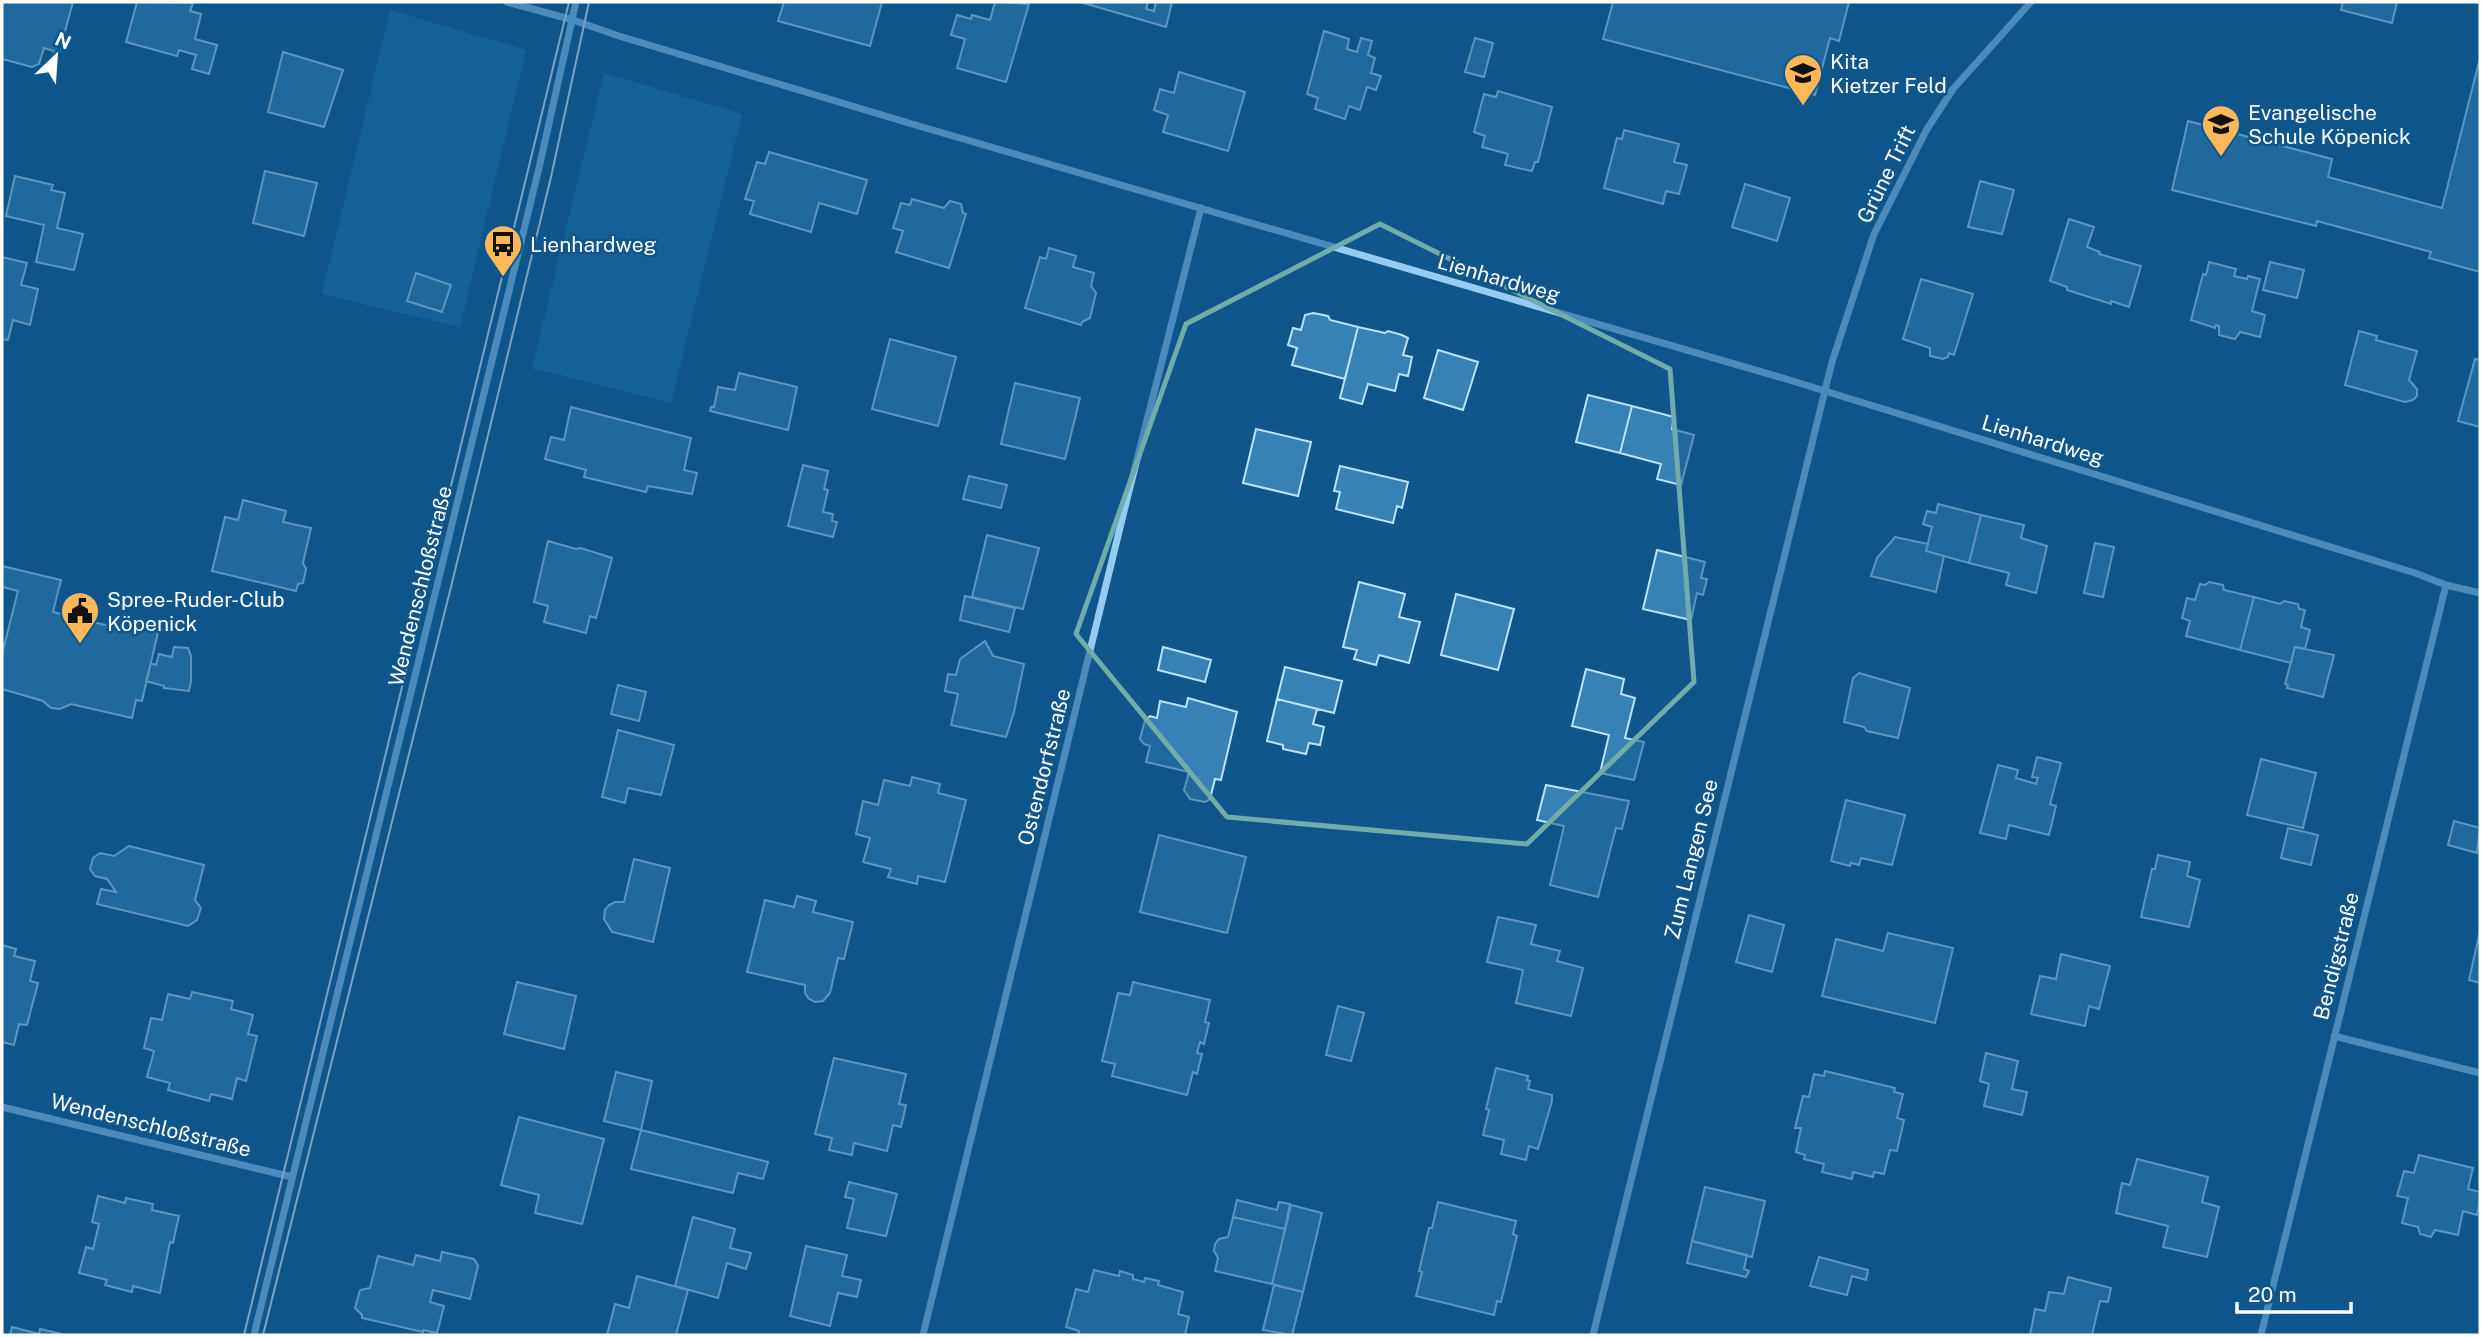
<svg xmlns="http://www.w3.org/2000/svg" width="2482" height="1337" viewBox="0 0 2482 1337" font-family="'Public Sans',sans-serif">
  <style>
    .green { fill: #1d70aa }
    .building { fill: #3681b6; stroke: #bce3fe; stroke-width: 2 }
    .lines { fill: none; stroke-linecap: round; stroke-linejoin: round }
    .minor { stroke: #95ccf3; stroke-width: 7 }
    .tram { stroke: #fff; stroke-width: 2 }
    .marked { fill: none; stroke: #6fada8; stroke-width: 5; stroke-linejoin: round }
    .labels { text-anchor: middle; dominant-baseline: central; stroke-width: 5; stroke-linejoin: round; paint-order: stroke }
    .poi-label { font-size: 21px; fill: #fff; stroke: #0e568c; text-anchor: start }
    .street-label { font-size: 21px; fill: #fff; stroke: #0e568c }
  </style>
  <rect width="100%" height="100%" fill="#0e568c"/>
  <path class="green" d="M390 10 526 50 460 327 322 294Z
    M604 73 742 114 671 403 532 368Z"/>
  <path class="building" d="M2 2H73L55 68 50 66 54 51 44 48 39 64 32 67 2 59Z
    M137 2 193 3 190 11 201 14 195 39 217 45 209 74 192 69 196 55 179 50 177 56 126 42Z
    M784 2H882L870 46 778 21Z
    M995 2 1029 4 1006 82 957 68 965 39 951 35 957 15 971 19 972 15 990 20Z
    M1080 2H1148L1146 9 1154 11 1156 2H1172L1166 27Z
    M1613 2H1849L1839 41 1830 38 1815 95 1603 39Z
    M2343 2H2397L2392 23 2341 10Z
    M1324 31 1349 39 1347 49 1357 52 1361 38 1372 41 1368 55 1375 58 1371 73 1381 76 1376 90 1367 87 1360 110 1349 106 1345 119 1315 109 1318 98 1307 94Z
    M1475 38 1493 43 1484 77 1465 72Z
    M283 52 343 70 324 127 268 112Z
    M2480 58V272L2429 258 2431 252 2317 221 2316 226 2172 190 2188 121 2332 159 2328 177 2442 208Z
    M1179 72 1245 92 1228 151 1163 132 1168 115 1154 110 1160 89 1174 93Z
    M1498 91 1552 107 1538 162H1535L1532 171 1505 165 1508 154 1482 147 1485 136 1474 132 1484 94 1496 97Z
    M1624 130 1679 144 1674 162 1687 165 1679 194 1666 191 1663 204 1604 188 1617 138 1622 139Z
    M769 152 867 180 857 214 819 203 811 232 750 214 754 201 745 199 757 162 765 164Z
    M265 171 317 183 304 236 253 223Z
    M15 176 53 185 51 190 65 193 57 228 83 234 74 270 36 262 44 225 6 216Z
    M1980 181 2014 190 2002 234 1968 227Z
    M1745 184 1790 198 1777 241 1732 227Z
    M912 199 944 208 950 201 961 204 963 213 966 214 949 268 896 252 903 231 893 228 901 203 910 205Z
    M2069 219 2094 227 2087 247 2100 252 2099 254 2141 266 2129 307 2111 301V304L2067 290V287L2050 281Z
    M1049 248 1076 256 1073 267 1094 273 1091 286 1096 293 1090 318 1082 322 1081 325 1025 308 1040 257 1046 259Z
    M2 257 27 263 21 285 38 289 30 325 13 320 8 340 2 339Z
    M2209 262 2236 269 2234 276 2247 279 2248 276 2260 279 2252 311 2265 315 2260 337 2240 332 2235 339 2219 335V326L2216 325 2215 328 2191 320 2203 274 2206 275Z
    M2270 262 2304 270 2297 298 2263 290Z
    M416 273 451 285 442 312 407 301Z
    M1921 279 1973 294 1954 355 1949 353 1948 357 1943 359 1930 356V348L1903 339Z
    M1313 313 1328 316 1330 320 1358 327 1345 379 1292 365 1297 348 1288 345 1293 328 1301 330 1305 315Z
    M1358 327 1385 333 1388 331 1402 335 1408 338 1403 355 1412 357 1408 376 1399 374 1395 391 1368 384 1362 404 1340 398Z
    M2359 331 2377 336 2376 340 2417 351 2409 380 2417 389V396L2413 400 2405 402 2345 385Z
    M890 339 956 357 938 426 872 409Z
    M1438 350 1478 362 1463 410 1424 398Z
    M2475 359 2480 360V427L2458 421Z
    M739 373 797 387 788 430 710 411 711 407H714L718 387 735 390Z
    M1015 383 1080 398 1065 459 1001 444Z
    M1588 395 1632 406 1620 453 1576 442Z
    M1632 406 1674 417 1672 429 1694 435 1681 485 1657 479 1661 464 1620 453Z
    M571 407 691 438 684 470 697 473 692 494 648 486 646 492 584 477 586 470 545 459 551 437 564 440Z
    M1256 429 1311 442 1298 496 1243 483Z
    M803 465 828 471 824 489 828 490 823 512 833 514 832 521 837 522 833 537 788 526Z
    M1340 466 1408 482 1402 508 1397 506 1393 523 1336 509 1340 492 1334 491Z
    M969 476 1007 485 1001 508 963 499Z
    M243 500 286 511 283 522 311 528 303 563 306 569 303 583 298 584 296 591 212 571 225 517 238 520Z
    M1938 504 1981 515 1969 563 1926 551 1932 527 1923 524 1927 511 1936 513Z
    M1981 515 2024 525 2021 538 2047 546 2036 593 2006 585 2009 573 1969 563Z
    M987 535 1039 548 1023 609 972 597Z
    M1895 537 1928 544 1926 551 1944 556 1936 592 1871 576 1877 558Z
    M548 541 576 549 581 548 612 558 596 618 590 616 586 633 544 622 548 606 534 602Z
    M2095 543 2114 547 2103 597 2084 593Z
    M1657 550 1705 562 1701 578 1707 579 1703 595 1697 593 1691 620 1643 609Z
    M2 566 61 580 53 612 133 632 135 622 159 628 142 701 136 700 132 718 71 704 60 709 51 708 43 701 2 689V654L18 591 2 587Z
    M1359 582 1405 594 1399 617 1420 622 1409 663 1379 655 1376 665 1354 659 1357 650 1343 647Z
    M2209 582 2223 585 2224 590 2254 597 2240 650 2186 636 2190 621 2182 618 2187 598 2195 600 2200 584 2205 585Z
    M1456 594 1514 609 1498 670 1441 655Z
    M965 596 1015 608 1009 632 960 620Z
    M2254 597 2280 604 2284 601 2298 604 2299 609 2305 610 2301 627 2310 630 2305 649 2295 647 2291 663 2240 650Z
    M985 641 993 656 1024 664 1014 712 1006 737 951 725 958 694 945 691 948 674 956 675 960 659Z
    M174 647 188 648 191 656V681L189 691 164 688V686L146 681 151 663 156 665 159 654 172 657Z
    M1163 647 1211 660 1205 682 1158 670Z
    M2295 647 2334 655 2323 697 2287 688 2288 685 2285 684Z
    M1285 667 1342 681 1334 713 1277 699Z
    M1586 669 1624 679 1621 694 1635 698 1625 738 1644 742 1634 780 1600 773 1609 735 1572 726Z
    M1859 673 1910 688 1898 738 1867 731 1864 727 1844 722 1853 678Z
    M618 685 646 692 639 721 611 714Z
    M1188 698 1237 712 1221 780 1215 779 1210 799 1205 802 1190 799 1184 790 1189 772 1146 762 1150 746 1144 744 1140 739 1145 720 1150 716 1157 718 1160 701 1186 707Z
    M1277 699 1317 709 1313 724 1324 727 1320 745 1309 743 1306 754 1283 749V745L1267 741Z
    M618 730 674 745 661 795 628 788 625 803 602 797Z
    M2037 757 2061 763 2050 804 2056 806 2049 835 2009 825 2006 839 1980 833 1998 765 2018 770 2016 778 2036 784 2038 778 2032 777Z
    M2261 759 2316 773 2303 828 2247 815Z
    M912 777 940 784 938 793 966 800 945 882 918 876 917 884 888 877 891 869 863 862 870 838 856 834 863 801 878 805 884 780 910 786Z
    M1546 785 1629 801 1622 829 1616 828 1598 897 1550 885 1564 826 1537 820Z
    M1846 800 1905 815 1892 865 1861 858 1859 865 1851 863 1850 866 1831 861Z
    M2454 821 2480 828 2477 853 2448 845Z
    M2288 828 2318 835 2311 865 2281 858Z
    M1159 835 1246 857 1227 933 1140 912Z
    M129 846 204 865 195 900 201 908 197 920 188 926 97 904 101 889 116 892 107 879 95 876 90 869 93 858 100 853 114 856Z
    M2158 855 2190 862 2187 876 2200 880 2189 927 2141 917 2152 869H2155Z
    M634 859 670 868 653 942 612 932 604 919 605 910 609 905 615 902H624Z
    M797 896 816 901 813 912 853 922 844 959 838 958 830 993 823 1001 815 1002 808 998 805 993V985L747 972 765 900 794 907Z
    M1749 915 1784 925 1772 972 1736 962Z
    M1498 917 1536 925 1531 944 1560 951 1557 961 1583 968 1571 1016 1516 1003 1523 970 1487 962Z
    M2480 931V983L2469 980Z
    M1888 933 1953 948 1935 1023 1822 996 1836 939 1883 951Z
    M2 945 16 949 14 956 35 961 30 981 38 983 27 1025 19 1024 14 1045 2 1042Z
    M2061 954 2110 966 2099 1009 2089 1006 2085 1026 2031 1014 2040 976 2056 979Z
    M517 982 576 996 564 1049 504 1034Z
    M1133 982 1210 1000 1205 1022 1209 1023 1204 1044 1200 1042 1197 1053 1202 1054 1197 1074 1193 1072 1187 1095 1112 1076 1115 1064 1102 1061 1118 993 1130 995Z
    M192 992 233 1001 231 1009 253 1015 248 1034 257 1036 246 1081 237 1078 232 1099 211 1094 209 1101 168 1090 170 1083 147 1077 154 1051 144 1048 151 1018 162 1020 168 994 190 999Z
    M1338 1006 1364 1013 1351 1061 1326 1055Z
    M1986 1053 2018 1061 2012 1089 2027 1092 2022 1115 1984 1106 1989 1084 1980 1081Z
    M834 1058 906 1074 899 1104 906 1105 901 1127 893 1125 887 1151 854 1143 852 1155 829 1150 832 1138 815 1134Z
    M1496 1068 1528 1076 1527 1080 1530 1081 1528 1089 1552 1095V1101L1538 1149 1529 1146 1526 1160 1501 1154 1504 1140 1483 1135 1489 1110 1486 1109Z
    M1825 1071 1895 1088 1894 1092 1903 1094 1897 1118 1904 1120 1897 1151 1890 1150 1884 1174 1874 1172 1873 1177 1853 1172 1852 1179 1822 1172 1824 1164 1804 1159 1805 1155 1796 1152 1801 1128H1795L1803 1096 1809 1097 1814 1074 1824 1076Z
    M616 1072 652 1081 641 1130 604 1121Z
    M519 1117 604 1139 582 1224 535 1213 539 1195 501 1185Z
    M641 1130 768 1162 763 1179 738 1173 733 1193 631 1169Z
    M2419 1155 2473 1168 2468 1189 2480 1192V1201L2477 1215 2463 1211 2458 1235 2435 1230 2431 1237 2420 1234 2418 1227 2402 1223 2408 1198 2397 1196 2404 1171 2414 1173Z
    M2137 1159 2208 1177 2202 1202 2219 1207 2207 1257 2163 1247 2168 1226 2116 1213 2122 1183 2130 1185Z
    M849 1182 897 1194 886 1236 847 1228 854 1199 845 1197Z
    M1705 1187 1765 1201 1752 1257 1692 1241Z
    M98 1196 125 1203 126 1198 153 1204 152 1210 179 1216 173 1243 170 1242 160 1293 133 1286 132 1292 105 1285 107 1280 79 1273 86 1247 93 1249 99 1224 92 1222Z
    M1237 1200 1277 1210 1279 1202 1290 1204 1285 1229 1233 1217Z
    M1438 1202 1516 1221 1513 1234 1517 1236 1501 1302 1497 1301 1494 1315 1416 1296 1422 1272 1419 1271 1429 1228H1432Z
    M1291 1205 1322 1213 1303 1292 1272 1284Z
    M693 1217 735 1229 730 1248 751 1253 746 1269 727 1263 718 1298 675 1286Z
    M1233 1217 1285 1229 1272 1284 1215 1271 1218 1258 1214 1251 1215 1244 1219 1239 1228 1237Z
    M1692 1241 1747 1255 1744 1269 1749 1271 1746 1277 1687 1263Z
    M806 1246 847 1255 842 1276 861 1280 857 1297 838 1293 830 1326 790 1316Z
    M442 1252 474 1259 478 1266 470 1299 433 1290 430 1302 444 1306 437 1333 423 1330V1332L362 1318V1315L355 1308 360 1290 370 1288 378 1256 413 1265 416 1255 440 1261Z
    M1819 1257 1868 1270 1866 1280 1852 1276 1847 1295 1810 1286Z
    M1094 1270 1119 1276 1120 1271 1133 1275V1279L1144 1282 1145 1278 1159 1281 1158 1285 1183 1292 1178 1314 1189 1317 1185 1335H1078L1079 1331 1066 1327 1076 1289 1088 1292Z
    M637 1276 688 1290 676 1335H607L615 1304 629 1308Z
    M2068 1277 2111 1288 2108 1302 2100 1301 2092 1335H2030L2035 1309 2045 1311 2049 1292 2064 1294Z
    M1274 1285 1303 1292 1292 1335 1263 1330Z
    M12 1327 39 1334 40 1329 66 1335H10Z"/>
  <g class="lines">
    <path class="minor" d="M507 2 573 20 619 36 912 124 1786 379 2415 573 2446 585 2480 593
      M2334 1036 2480 1073
      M2 1107 292 1177
      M254 1335 539 168 576 2
      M923 1335 1128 495 1201 208
      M1593 1335 1832 362 1874 234 1927 129 1953 89 2031 2
      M2261 1335 2446 585"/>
    <path class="tram" d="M244 1335 569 2
      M263 1335 451 587 551 177 589 2"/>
  </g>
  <path d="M0 0H2482V1337H0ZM1380 224 1670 369 1694 682 1527 844 1227 817 1076 634 1186 324Z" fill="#0e568c" fill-opacity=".55" fill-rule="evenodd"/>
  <path class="marked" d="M1380 224 1670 369 1694 682 1527 844 1227 817 1076 634 1186 324Z"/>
  <defs>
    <symbol id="school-pin" viewBox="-11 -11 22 30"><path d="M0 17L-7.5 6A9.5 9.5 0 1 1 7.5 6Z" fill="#ffb857" stroke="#0e568c"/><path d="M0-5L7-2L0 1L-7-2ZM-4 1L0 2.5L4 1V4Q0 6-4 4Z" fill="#111"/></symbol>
    <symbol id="bus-pin" viewBox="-11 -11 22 30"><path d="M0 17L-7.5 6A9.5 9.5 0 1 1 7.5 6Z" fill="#ffb857" stroke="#0e568c"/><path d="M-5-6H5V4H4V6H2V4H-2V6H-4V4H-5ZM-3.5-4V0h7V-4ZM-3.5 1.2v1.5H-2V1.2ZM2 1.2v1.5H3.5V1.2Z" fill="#111"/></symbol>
    <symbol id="civic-pin" viewBox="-11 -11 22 30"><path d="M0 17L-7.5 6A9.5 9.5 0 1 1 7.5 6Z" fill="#ffb857" stroke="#0e568c"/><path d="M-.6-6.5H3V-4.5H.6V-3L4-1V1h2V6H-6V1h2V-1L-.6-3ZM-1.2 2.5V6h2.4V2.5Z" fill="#111"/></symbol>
  </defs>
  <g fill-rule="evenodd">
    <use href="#school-pin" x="1781" y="51" width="44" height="60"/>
    <use href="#school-pin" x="2199" y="102" width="44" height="60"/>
    <use href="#bus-pin" x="481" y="222" width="44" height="60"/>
    <use href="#civic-pin" x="58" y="589" width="44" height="60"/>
  </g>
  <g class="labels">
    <g class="poi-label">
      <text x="1830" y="61">Kita<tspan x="1830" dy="24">Kietzer Feld</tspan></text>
      <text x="2248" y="112">Evangelische<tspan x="2248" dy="24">Schule Köpenick</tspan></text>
      <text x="530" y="244">Lienhardweg</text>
      <text x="107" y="599">Spree-Ruder-Club<tspan x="107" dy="24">Köpenick</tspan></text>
    </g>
    <g class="street-label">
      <text transform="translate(1886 174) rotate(-64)">Grüne Trift</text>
      <text transform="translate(1499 278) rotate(16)">Lienhardweg</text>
      <text transform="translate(2043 440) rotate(17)">Lienhardweg</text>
      <text transform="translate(420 586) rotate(-76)">Wendenschloßstraße</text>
      <text transform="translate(1044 767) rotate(-76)">Ostendorfstraße</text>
      <text transform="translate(1691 859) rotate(-76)">Zum Langen See</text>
      <text transform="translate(2336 956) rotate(-76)">Bendigstraße</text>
      <text transform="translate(151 1125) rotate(14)">Wendenschloßstraße</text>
    </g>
  </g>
  <rect width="2482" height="1337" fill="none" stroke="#ffffff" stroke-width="7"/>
  <g transform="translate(56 56) rotate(25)" stroke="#0e568c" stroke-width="5" paint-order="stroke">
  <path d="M0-5L12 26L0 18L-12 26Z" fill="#ffffff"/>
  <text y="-10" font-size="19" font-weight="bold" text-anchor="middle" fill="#ffffff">N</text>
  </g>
  <path d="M2237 1302v10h114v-10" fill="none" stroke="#ffffff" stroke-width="3.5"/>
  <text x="2248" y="1302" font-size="21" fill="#ffffff" stroke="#0e568c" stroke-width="5" paint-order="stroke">20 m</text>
</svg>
